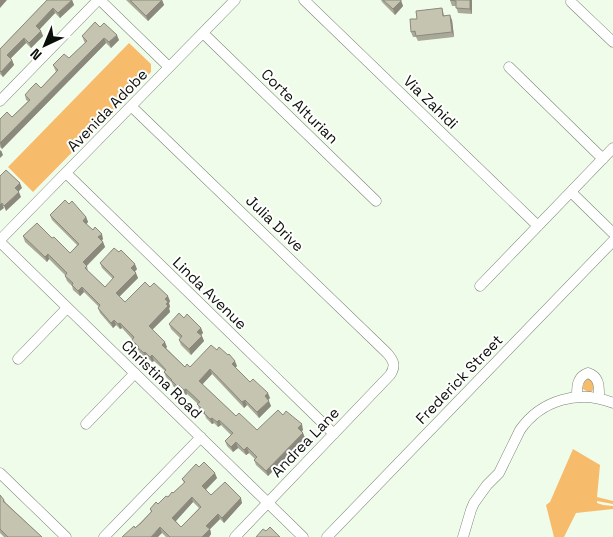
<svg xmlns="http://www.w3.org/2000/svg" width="613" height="537" viewBox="0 0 613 537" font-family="'Space Grotesk',sans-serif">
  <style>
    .green { fill: #f6bb6b }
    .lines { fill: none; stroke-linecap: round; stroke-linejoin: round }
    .minor-casing { stroke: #7a8475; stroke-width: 11 }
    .minor { stroke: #fff; stroke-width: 10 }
    .wall { fill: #a9a998; fill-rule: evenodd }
    .shaded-wall { fill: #8a897c }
    .building { fill: #c5c4b1; stroke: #8a897c; fill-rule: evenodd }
    .labels { text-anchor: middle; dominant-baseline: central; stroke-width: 4; stroke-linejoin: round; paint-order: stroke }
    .street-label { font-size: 15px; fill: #0b0f09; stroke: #fff }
  </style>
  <rect width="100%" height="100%" fill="#f0fcea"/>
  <path class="green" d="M129 43 151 64V72L33 192 8 167Z
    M589 378 594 385 593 390 591 392H588L583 389V387L585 379Z
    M573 449 600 465 597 497 613 501V504L597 501V503L603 505 613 506V509L576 513 564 537H554L546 505 550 502Z"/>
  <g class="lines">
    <defs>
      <path id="minor" d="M100 0 169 67
        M304 0 538 226
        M571 2 613 42
        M203 33 376 201
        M509 67 603 159
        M0 101 98 0
        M131 106 387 353C394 361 396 366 390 375L235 537
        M66 173 334 434
        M571 192 613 233
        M0 240 235 0
        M0 242 303 537
        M480 286 613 148
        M18 359 67 308
        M577 396C577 386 577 377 588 373 600 377 599 387 599 398
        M86 424 135 373
        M0 473 66 537
        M104 537 201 437
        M327 537 613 241
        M463 537 471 510 474 503 487 485 499 473 520 430C541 400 579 389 613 403"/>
    </defs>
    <use href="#minor" class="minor-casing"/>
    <use href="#minor" class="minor"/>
  </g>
  <path class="wall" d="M47 0H72L74 5 60 18 55 13 40 29 43 36 31 48 26 43 11 58 14 65 3 77 0 74V49Z
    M126 0H162L164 5 148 21Z
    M381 0H401L403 6 395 15 382 2Z
    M450 0H472V14L458 13 456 6H452Z
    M442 8 444 15 452 20 454 37 418 41 416 37H413L411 32 417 19Z
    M100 27 119 40 111 48 106 43 2 149 0 147V119L12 117 28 101 26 100 25 95 41 88 56 72 53 65 69 58 85 43 84 41 82 36Z
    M69 204 86 217 88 222 86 224 103 239 102 240 103 242 105 247 87 266 88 271 105 287 113 279 102 268 100 263 137 269 135 272 138 278 119 297 125 302 150 287 170 301 169 303 170 307 169 308 170 312 152 330 167 347 166 348 185 367H190L217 350 237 366 235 368 250 382 270 398 268 400 271 406 259 418 247 405 244 408 212 374 202 384 236 416 257 430 283 415 303 430 302 431 305 438 268 476 256 465 254 460 255 459 249 453 246 455 238 448 233 452 227 446 225 441 231 435 221 425 218 427 214 423 212 424 206 418 205 415 199 410 198 404 187 394 186 395 181 390 179 392 173 386 172 383 166 377 164 372 165 371 154 361 152 362 147 357 146 359 140 353 139 351 134 345 132 340V339L122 328 120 329 116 325 113 328 100 313 98 308 99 307 84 292 80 296 73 290 72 286 67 281 65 276V275L49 259 47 262 25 242 23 236 52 238 70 253 77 245 52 220 50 215Z
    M184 318 201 328 203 333 201 335 204 341 191 355 181 345 179 340 180 338 171 329 169 324Z
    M199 467 217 478 206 490 211 495 242 503 224 523 220 519 210 529 211 534 209 537H166L162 533 135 528 151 512 150 509 158 504 173 493 184 483 182 479ZM193 502 199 508 181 527 176 521Z
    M0 495 4 500 6 503 42 537H4L0 533Z"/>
  <path class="shaded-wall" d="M0 0H7L0 8Z
    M72 0 74 5 60 18 58 13Z
    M162 0 164 5 148 21 146 16Z
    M470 0H472V14L470 9Z
    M401 1 403 6 395 15 393 9Z
    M53 8 55 13 38 31 36 26Z
    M450 15 452 20 454 37 452 32Z
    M41 31 43 36 31 48 29 43Z
    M117 35 119 40 111 48 109 42Z
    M24 38 26 43 9 60 7 55Z
    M104 38 106 43 2 149 0 143Z
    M12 60 14 65 3 77 1 72Z
    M1 150 3 155 0 158V151Z
    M20 183 22 188 17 193 15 188Z
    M19 192 21 197 6 211 4 206Z
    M2 203 4 208 0 211V205Z
    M86 217 88 222 85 226 83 221Z
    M102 234 103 239 100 242 98 237Z
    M103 242 105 247 85 267 83 262Z
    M48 254 49 259 47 262 45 257Z
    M135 264 137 269 133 273 131 268Z
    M136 273 138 278 118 298 116 293Z
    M82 287 84 292 80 296 78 291Z
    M168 296 170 301 169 303 170 307 169 308 170 312 151 331 149 326 166 304 165 299Z
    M114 320 116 325 113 328 111 323Z
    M120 323 122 328 120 329 118 324Z
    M201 328 203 333 199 337 197 332Z
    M202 336 204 341 191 355 189 349Z
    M165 342 167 347 164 350 162 345Z
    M145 352 147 357 146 359 144 353Z
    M152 355 154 361 152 362 150 357Z
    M235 361 237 366 234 369 232 364Z
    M210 369 212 374 201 386 199 381Z
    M179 385 181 390 179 392 178 387Z
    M186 389 187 394 186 395 184 390Z
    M268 393 270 398 267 401 265 396Z
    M245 400 247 405 244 408 242 402Z
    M269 401 271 406 259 418 257 412Z
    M212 418 214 423 212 424 210 419Z
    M219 420 221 425 218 427 217 422Z
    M302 424 303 430 300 433 298 428Z
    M303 433 305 438 268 476 266 471Z
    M236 442 238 448 233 452 231 447Z
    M247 447 249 453 246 455 244 450Z
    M215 473 217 478 204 491 202 486Z
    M192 497 193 502 174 523 172 518Z
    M241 498 242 503 224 523 222 518Z
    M218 514 220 519 210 529 211 534 209 537H202L206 526Z
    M160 527 162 533 158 537H151Z"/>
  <path class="building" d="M47 0H72L58 13 53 8 36 26 41 31 29 43 24 38 7 55 12 60 1 72 0 71V49Z
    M130 0H162L146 16Z
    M383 0H401V1L393 9Z
    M450 0H470V9L456 8V1Z
    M442 8 443 16 450 15 452 32 416 36 415 31 411 32 410 19H417L416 11Z
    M95 22 100 27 104 23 117 35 109 42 104 38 0 143V119L7 112 12 117 30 100 25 95 31 88 36 83 41 88 58 70 53 65 64 54 69 58 87 41 82 36Z
    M6 170 20 183 15 188 19 192 4 206 2 203 0 205V176Z
    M65 200 69 204 72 201 86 217 83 221 93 230 95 227 102 234 98 237 103 242 83 262 87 266 85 268 105 287 114 277 100 263 114 248 119 252 121 250 135 264 131 268 136 273 116 293 125 302 145 282 150 287 154 283 168 296 165 299 168 302 166 304 168 306 149 326 165 342 162 345 185 367 187 364 190 367 211 345 217 350 219 347 228 355 229 354 235 361 232 364 250 382 253 379 268 393 265 396 269 401 257 412 245 400 242 402 210 369 199 381 236 416 239 413 257 430 278 410 283 415 286 411 302 424 298 428 303 433 266 471 254 460 257 457 247 447 244 450 236 442 231 447 225 441 233 433 219 420 217 422 212 418 210 419 204 413 205 412 197 404 200 402 186 389 184 390 179 385 178 387 171 380H172L164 372 166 370 152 355 150 357 145 352 144 353 138 348 139 347 132 340 134 337 120 323 118 324 114 320 111 323 98 308 100 305 82 287 78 291 72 285 73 283 65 276 67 273 48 254 45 257 23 236 37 223 52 238 54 237 70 253 79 244 50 215Z
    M179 313 184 318 187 314 201 328 197 332 202 336 189 349 179 340 182 336 169 324Z
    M204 462 215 473 202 486 211 495 225 482 241 498 222 518 218 514 206 526 210 529 202 537H170L160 527 151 537H122L134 526 135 528 141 523 152 511 150 509 156 502 158 504 166 496 168 497 172 492 173 493 185 482 182 479 196 464 199 467ZM192 497 201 507 181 527 172 518Z
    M0 495 4 500 3 501 42 537H8L0 529Z
    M270 527 280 537H256L263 529 266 531Z"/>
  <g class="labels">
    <g class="street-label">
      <text transform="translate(431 102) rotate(44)">Via Zahidi</text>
      <text transform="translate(300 106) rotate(44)">Corte Alturian</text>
      <text transform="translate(107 110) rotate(-46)">Avenida Adobe</text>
      <text transform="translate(275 223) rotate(44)">Julia Drive</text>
      <text transform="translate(210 293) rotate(44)">Linda Avenue</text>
      <text transform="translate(162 379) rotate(44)">Christina Road</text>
      <text transform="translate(459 379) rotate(-46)">Frederick Street</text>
      <text transform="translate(305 442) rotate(-46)">Andrea Lane</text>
    </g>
  </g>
  <g transform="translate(45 45) rotate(224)" stroke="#ffffff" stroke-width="4" paint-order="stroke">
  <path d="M0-4L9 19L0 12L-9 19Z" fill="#0b0f09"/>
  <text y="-8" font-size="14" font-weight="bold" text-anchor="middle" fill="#0b0f09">N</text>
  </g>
</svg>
